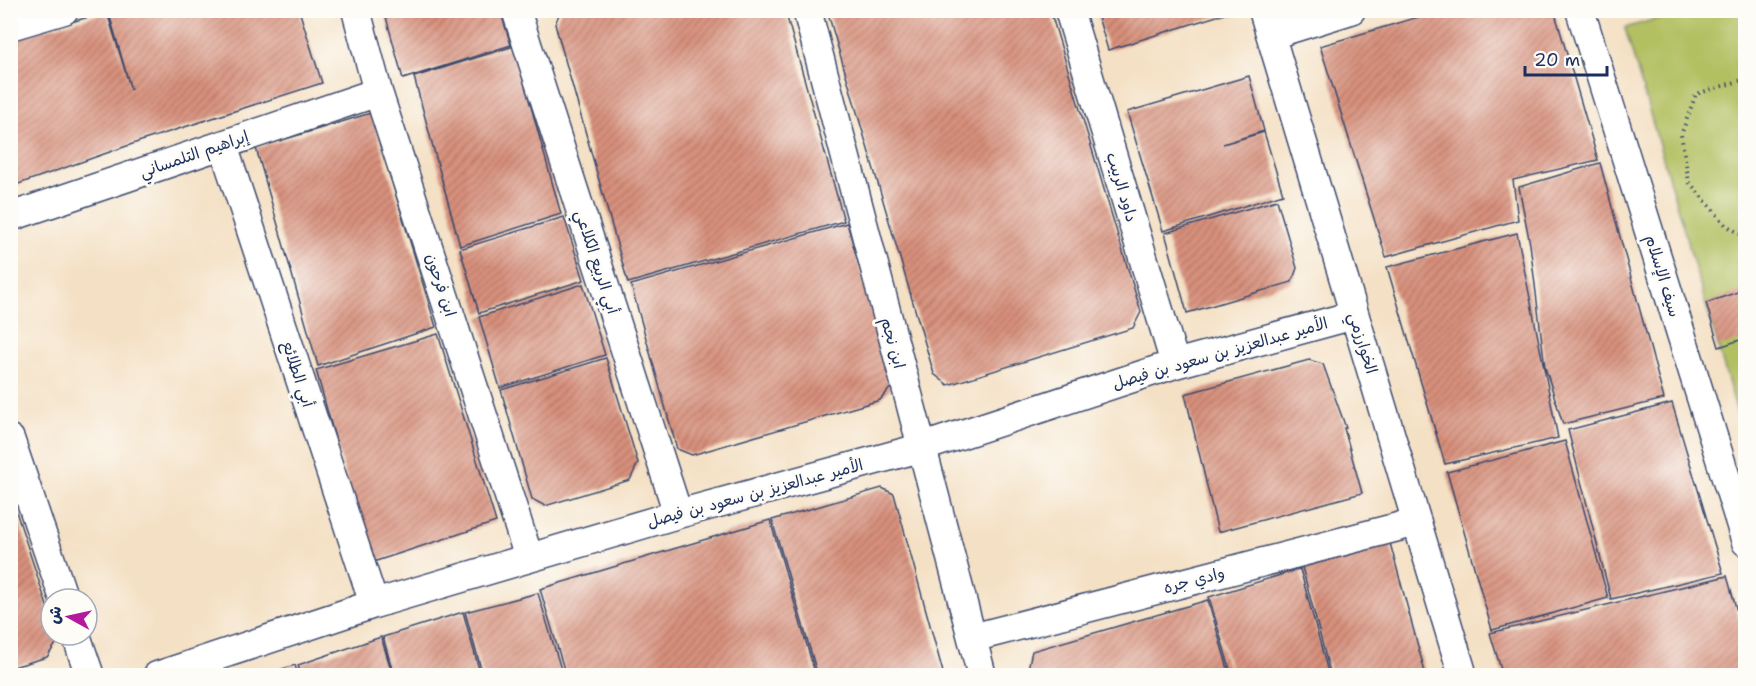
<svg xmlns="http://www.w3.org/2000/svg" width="1756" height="686" viewBox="0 0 1756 686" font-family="'Shantell Sans','Playpen Sans Arabic',sans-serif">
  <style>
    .green { fill: #b3c062; stroke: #677860; stroke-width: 1.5 }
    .building { fill: url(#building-hatch) }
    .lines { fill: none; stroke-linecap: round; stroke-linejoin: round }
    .street-casing { stroke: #3c4a6d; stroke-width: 31 }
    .path { stroke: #3c4a6d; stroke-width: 4; stroke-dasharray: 1.5 4.5; stroke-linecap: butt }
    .street { stroke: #fff; stroke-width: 28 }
    .labels { text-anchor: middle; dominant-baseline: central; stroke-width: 6; stroke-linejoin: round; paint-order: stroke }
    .street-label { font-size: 16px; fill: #1b2f5e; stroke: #fdfcf7 }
  </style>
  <defs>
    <pattern id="building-hatch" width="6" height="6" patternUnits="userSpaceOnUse" patternTransform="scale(1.5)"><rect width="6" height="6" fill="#d8907b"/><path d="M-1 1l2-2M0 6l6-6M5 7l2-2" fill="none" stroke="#ae7668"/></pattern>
  </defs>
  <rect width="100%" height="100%" fill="#fdfcf7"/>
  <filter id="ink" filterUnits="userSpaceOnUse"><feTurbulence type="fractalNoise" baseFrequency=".0167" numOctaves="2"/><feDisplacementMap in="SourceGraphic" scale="12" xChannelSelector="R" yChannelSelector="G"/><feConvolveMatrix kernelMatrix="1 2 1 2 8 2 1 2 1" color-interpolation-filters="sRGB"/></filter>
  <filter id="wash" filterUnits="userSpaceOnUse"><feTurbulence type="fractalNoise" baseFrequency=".008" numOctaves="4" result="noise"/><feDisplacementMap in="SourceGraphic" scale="24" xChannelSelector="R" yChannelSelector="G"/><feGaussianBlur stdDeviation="1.35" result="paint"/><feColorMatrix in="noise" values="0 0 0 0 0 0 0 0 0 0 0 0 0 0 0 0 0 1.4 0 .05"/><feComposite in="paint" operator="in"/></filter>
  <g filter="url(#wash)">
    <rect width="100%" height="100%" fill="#f4e0c4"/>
    <path class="green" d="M1683 11H1745V439L1625 28Z"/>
    <g id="blocks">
      <path class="building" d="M108 10H299L322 83 144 140 10 187V39L107 12 131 90Z
        M384 10H500L511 45 403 79Z
        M561 10H785L844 221 628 283 555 24Z
        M827 10H1050L1141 312 1133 328 948 385 934 374Z
        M1096 10H1233V11L1108 50Z
        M1442 10H1554L1598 160 1513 180 1518 220 1386 257 1320 46Z
        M514 46 561 214 460 246 414 77Z
        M1249 76 1264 131 1223 144 1264 132 1283 194 1163 231 1127 112Z
        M371 113 436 327 318 366 256 148Z
        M1600 163 1664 399 1563 424 1545 367 1530 244 1519 187Z
        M1277 200 1297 268 1292 282 1187 313 1165 233Z
        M564 217 584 280 479 313 460 249Z
        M847 223 893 385 880 400 692 455 677 449 631 285Z
        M1517 233 1558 438 1445 464 1387 267Z
        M583 284 605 355 500 388 479 317Z
        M1746 289V338L1719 347 1706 303Z
        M438 334 496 522 370 563 316 370Z
        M606 358 638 463 630 480 545 506 532 499 501 390Z
        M1309 360 1323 364 1346 428H1344L1362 493 1218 532 1185 394Z
        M1672 403 1723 573 1611 599 1568 430Z
        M1565 441 1608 598 1492 630 1447 472Z
        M882 488 894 494 944 676H818L772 520Z
        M10 493 51 618V635H56L58 641 47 657 10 668Z
        M770 520 816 676H566L540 589Z
        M1390 543 1425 672 1415 676H1331L1302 567Z
        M1300 569 1329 676H1232L1209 597Z
        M1727 576 1746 643V676H1503L1490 633Z
        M538 593 563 676H483L465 612Z
        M1208 600 1230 676H1030L1028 669 1032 651Z
        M463 612 481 676H394L383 637Z
        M381 637 393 676H301L298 665Z
        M295 665 298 676H263V675Z"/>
    </g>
  </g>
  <g filter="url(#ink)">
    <use href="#blocks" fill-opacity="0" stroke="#3c4a6d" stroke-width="1.5"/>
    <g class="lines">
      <defs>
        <path id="street" d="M356 10 378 92 529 558
          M516 10 678 514
          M807 10 982 676
          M1069 10 1175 364
          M1263 10 1463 676
          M1580 10 1746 542
          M10 26 64 10
          M1271 35 1351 10
          M223 145 374 604
          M10 217 378 92
          M10 439 64 599
          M76 635 90 676
          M972 638 1417 522
          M157 676 374 604 678 514 920 448 1175 364 1354 315"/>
      </defs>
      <use href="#street" class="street-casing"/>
      <path class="path" d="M1746 79 1696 94 1681 135 1689 182 1726 225 1746 238"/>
      <use href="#street" class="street"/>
    </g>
  </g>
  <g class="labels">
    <g class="street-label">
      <text transform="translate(194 154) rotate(-19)">إبراهيم التلمساني</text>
      <text transform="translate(1122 187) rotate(73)">داود الربيب</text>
      <text transform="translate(597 262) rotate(72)">أبي الربيع الكلاعي</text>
      <text transform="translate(1663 276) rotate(73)">سيف الإسلام</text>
      <text transform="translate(441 285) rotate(72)">ابن فرحون</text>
      <text transform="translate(893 343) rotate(75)">ابن نجم</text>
      <text transform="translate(1363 343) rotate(73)">الخوارزمي</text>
      <text transform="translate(1220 353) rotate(-16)">الأمير عبدالعزيز بن سعود بن فيصل</text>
      <text transform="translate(298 374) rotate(72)">أبي الطلائع</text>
      <text transform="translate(755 493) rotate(-15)">الأمير عبدالعزيز بن سعود بن فيصل</text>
      <text transform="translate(1194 580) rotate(-15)">وادي جره</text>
    </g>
  </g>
  <rect width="1756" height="686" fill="none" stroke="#fdfcf7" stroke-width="36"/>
  <g transform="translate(69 617) rotate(278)"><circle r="28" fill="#fdfcf7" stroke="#a3aaba" stroke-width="1.5"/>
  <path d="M0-4.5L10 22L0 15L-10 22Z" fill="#b5179e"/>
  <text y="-9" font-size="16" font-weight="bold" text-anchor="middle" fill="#1b2f5e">ش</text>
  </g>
  <path d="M1525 66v9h82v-9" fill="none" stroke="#1b2f5e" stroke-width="3"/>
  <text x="1534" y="66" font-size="18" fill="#1b2f5e" stroke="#fdfcf7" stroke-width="4.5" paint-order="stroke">20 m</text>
</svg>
